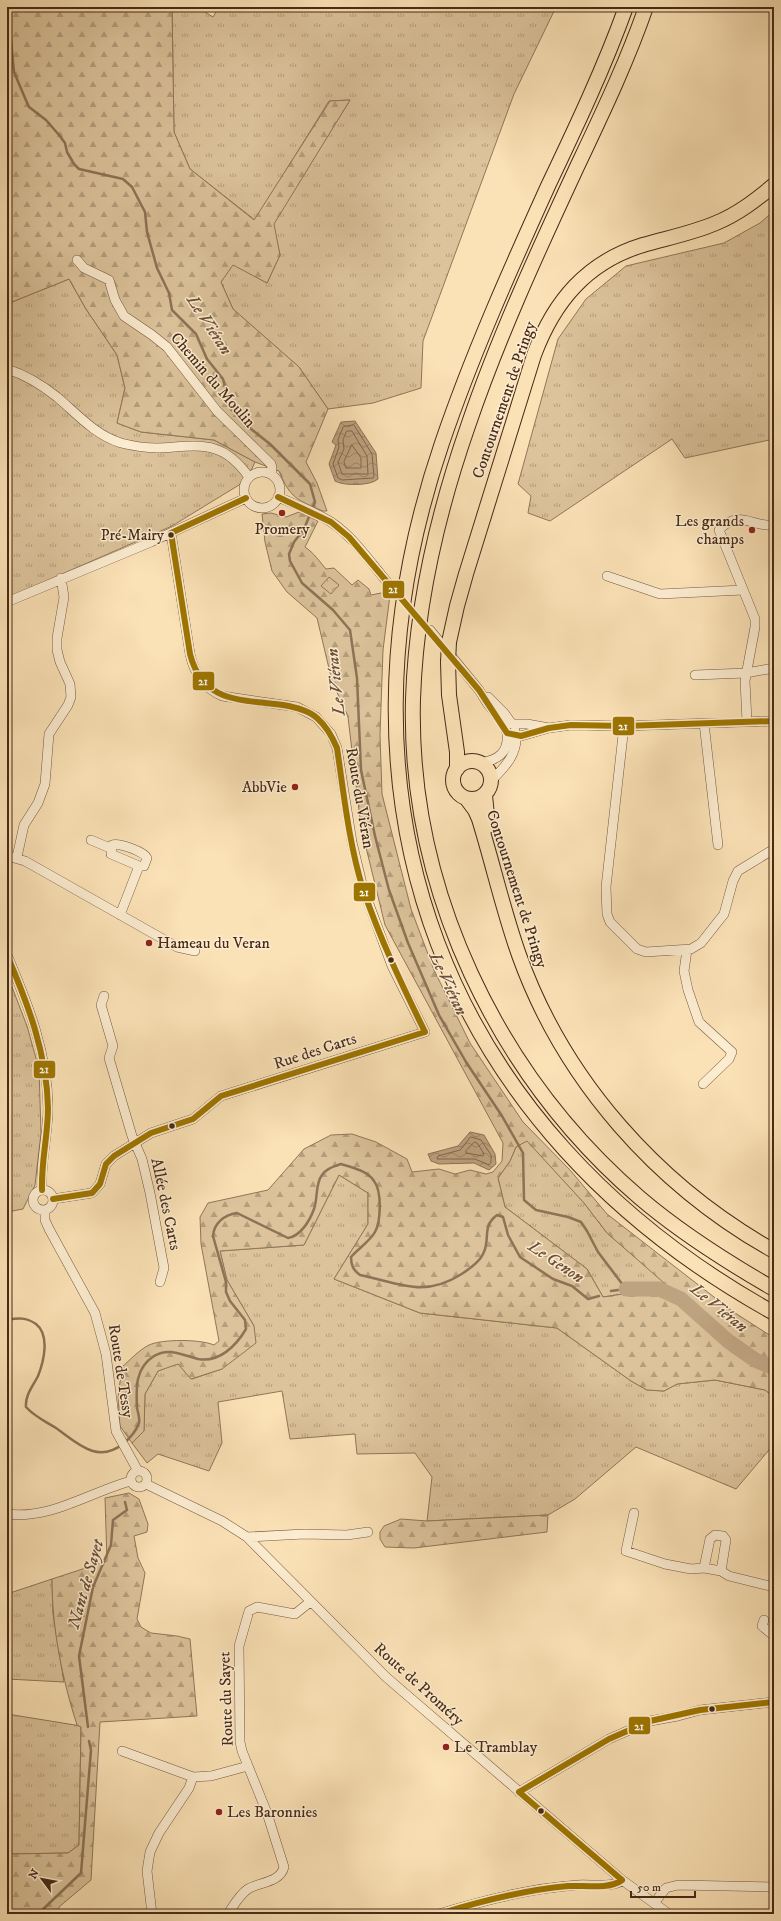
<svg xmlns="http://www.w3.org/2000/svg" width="781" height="1921" viewBox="0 0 781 1921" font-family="'IM FELL DW Pica',serif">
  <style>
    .grass { fill: url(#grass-tufts); stroke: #927659 }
    .forest { fill: url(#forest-firs); stroke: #927659; fill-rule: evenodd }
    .park { fill: url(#park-crowns); stroke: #927659 }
    .water { fill: url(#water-waves); stroke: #8e7356 }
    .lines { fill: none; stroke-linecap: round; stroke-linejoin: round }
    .shore { stroke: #82664c; stroke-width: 1 }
    .stream { stroke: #8e7356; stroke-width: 2.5 }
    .river { stroke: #bea380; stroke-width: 15 }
    .minor-tunnel { stroke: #d7bd96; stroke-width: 9; stroke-dasharray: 9 4.5; stroke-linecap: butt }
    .minor-casing { stroke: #74583f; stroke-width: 10 }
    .highway-casing { stroke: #472a17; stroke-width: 16 }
    .minor { stroke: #fcecd0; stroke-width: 9 }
    .highway { stroke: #fbe2b6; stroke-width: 14 }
    .highway-bridge-casing { stroke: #472a17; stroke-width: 16; stroke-linecap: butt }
    .highway-bridge { stroke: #fbe2b6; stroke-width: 14 }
    .bus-1-casing { stroke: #fcecd0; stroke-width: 9 }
    .bus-1 { stroke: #9e7500; stroke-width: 6 }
    .poi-dot { fill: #8f2418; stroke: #fcecd0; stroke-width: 1.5 }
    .bus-dot { fill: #472a17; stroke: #fcecd0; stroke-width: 1.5 }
    .labels { text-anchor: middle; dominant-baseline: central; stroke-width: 3; stroke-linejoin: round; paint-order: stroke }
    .bus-label { font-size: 15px; fill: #472a17; stroke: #fcecd0; text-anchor: end }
    .street-label { font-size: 16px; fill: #472a17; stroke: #fcecd0 }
    .poi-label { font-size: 16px; fill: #472a17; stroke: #fcecd0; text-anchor: start }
    .water-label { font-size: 17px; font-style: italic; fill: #6b4e36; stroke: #fcecd0 }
    .line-badge { stroke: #fcecd0; stroke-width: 1.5 }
    .badge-label { font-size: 11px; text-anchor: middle; font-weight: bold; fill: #fff }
  </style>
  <defs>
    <pattern id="grass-tufts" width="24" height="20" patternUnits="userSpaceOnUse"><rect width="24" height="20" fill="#dcc39b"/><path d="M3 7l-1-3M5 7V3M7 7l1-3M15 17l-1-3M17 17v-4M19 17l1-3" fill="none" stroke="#b49f7d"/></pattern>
    <pattern id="forest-firs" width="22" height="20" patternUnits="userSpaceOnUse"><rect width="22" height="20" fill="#dcc39b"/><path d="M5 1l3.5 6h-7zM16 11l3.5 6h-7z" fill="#b49f7d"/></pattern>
    <pattern id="park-crowns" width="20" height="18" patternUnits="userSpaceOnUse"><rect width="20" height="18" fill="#dcc39b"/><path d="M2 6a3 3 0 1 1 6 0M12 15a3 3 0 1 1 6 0" fill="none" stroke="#b49f7d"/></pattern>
    <pattern id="water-waves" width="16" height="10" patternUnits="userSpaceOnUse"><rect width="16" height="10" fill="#bea380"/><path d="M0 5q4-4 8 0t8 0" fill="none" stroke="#9c8568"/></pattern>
  </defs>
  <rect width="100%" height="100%" fill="#fbe2b6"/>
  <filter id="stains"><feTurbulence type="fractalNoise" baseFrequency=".005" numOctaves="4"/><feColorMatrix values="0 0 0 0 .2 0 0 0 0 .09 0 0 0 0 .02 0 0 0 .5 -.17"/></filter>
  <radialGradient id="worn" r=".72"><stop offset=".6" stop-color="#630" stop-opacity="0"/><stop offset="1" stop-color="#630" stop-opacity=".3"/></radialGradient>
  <path class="grass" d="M172 7H197L213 17 219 7H556L514 94 423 341 421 388 373 403 328 409 299 367 233 309 221 282 233 264 267 283 280 255 273 224 350 100 329 101 255 220 190 169 174 132Z
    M774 211V439L685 458 672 439 550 521 528 513 531 496 518 484 558 339 586 299 626 266 724 243 760 223Z
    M69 279 86 309 117 355 125 388 117 423 141 432 214 440 255 462 250 473 239 485 172 526 7 598V304Z
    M7 974 27 1026 39 1069 41 1133 35 1185 23 1209 7 1212Z
    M527 1140 584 1203 607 1233 665 1283 643 1291 603 1297 587 1269 505 1207 498 1178 510 1161 516 1147Z
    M339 1175 368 1193V1224L334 1279 420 1313 557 1328 631 1381 647 1390 664 1391 677 1384 715 1380 765 1390 774 1397V1444L736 1489 636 1447 575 1499 548 1515 427 1521 432 1477 415 1453 357 1454 355 1434 290 1439 282 1391 218 1402 222 1443 209 1471 158 1454 147 1463 132 1443 144 1431 145 1394 158 1371 178 1363 192 1379 222 1369 254 1326 227 1280 220 1251 304 1245Z
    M52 1579 53 1614 64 1682 7 1679V1594Z
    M7 1714 81 1726 79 1845 68 1853 7 1854Z"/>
  <path class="forest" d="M7 7H172L174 132 190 169 254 220 330 101 350 100 274 224 280 255 267 283 233 265 221 282 233 309 299 367 328 409 306 462 317 483 327 511H323C297 500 290 498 279 471L255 462 214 440 141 432 117 423 125 388 117 355 86 309 69 279 7 304Z
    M299 512 318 521 305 547C314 553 319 561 326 569L334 568 352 585 358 580 369 589 371 595 381 593 390 595 383 650 380 735 382 794 411 909 434 970 470 1043 523 1122 570 1170 607 1214 732 1311 774 1338V1397L765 1390 715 1380 677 1384 664 1391 647 1390 631 1381 557 1328 420 1313 334 1279 368 1224V1193L339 1175 304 1245 220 1251 227 1280 254 1326 256 1343 222 1369 191 1379 178 1364 158 1371 145 1394 144 1431 132 1443 120 1426 118 1397 122 1367C130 1360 139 1350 149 1345 162 1339 200 1339 214 1345L219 1341 201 1244 200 1217 208 1203 268 1190 304 1149 331 1135 352 1134 376 1142 407 1159 412 1172 439 1169 455 1174 470 1170 486 1174 493 1172 502 1161 503 1143 385 925 361 827 348 717 332 681 317 618 287 592 272 571 265 542 262 514 271 513 286 517ZM527 1141 584 1203 607 1233 664 1283 643 1291 603 1297 587 1269 505 1207 498 1178 510 1161 516 1147Z
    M129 1493 139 1499 148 1524 147 1532 134 1536 138 1558 145 1573 137 1619 141 1627 151 1633 177 1636 190 1639 197 1716 100 1722 91 1880 59 1907 58 1914H7V1854L68 1853 79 1845 81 1727 77 1725C62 1678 52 1629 52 1579L107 1561 105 1498Z
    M548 1515 547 1532 414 1548 385 1547 380 1539V1532L384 1526 401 1519 427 1521Z"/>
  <path class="park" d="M329 577 339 585 331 594 321 586Z"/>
  <path class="water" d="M355 421 376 453 378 479C371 486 343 486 335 481L329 464 336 445 332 442 341 422Z
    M470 1132 484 1135 495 1154 496 1164 489 1170 474 1163 439 1164 431 1161 428 1154 458 1146Z"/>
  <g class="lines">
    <path class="shore" d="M354 425 372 454 374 476 373 478 342 480 338 478 333 464 339 447 338 440 343 427Z
      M347 431H352L367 456 368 474H342L338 462 344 449 343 440Z
      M352 445 361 458V468H346L344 462Z
      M471 1137 481 1140 491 1155V1162L489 1165 475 1159H437L438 1156 460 1150Z
      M475 1142 478 1144 484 1154 483 1156 466 1153V1151Z"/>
    <path class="stream" d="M8 7 14 72 25 98 29 107 46 120 59 135 65 143 67 152 74 164 79 169 123 179 132 187 145 212 147 232 157 268 169 293 172 310 196 334 207 359 223 379 231 409 251 429 270 444 310 484 315 502 304 529 294 542 289 554 290 561 302 583 333 610 350 630 357 678 361 770 375 836 389 890 408 943 439 1015 466 1062 502 1116 523 1153 524 1200 536 1210 568 1217 581 1222 587 1231 598 1252 626 1289
      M611 1291 625 1289
      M7 1320C18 1318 26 1317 36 1324 50 1335 44 1361 38 1376 33 1386 25 1395 26 1407 35 1417 45 1421 56 1428 77 1443 97 1464 123 1444 130 1438 136 1432 139 1423 140 1418 138 1413 137 1408 136 1388 135 1368 154 1356 169 1347 182 1355 198 1359 219 1363 236 1346 246 1329L245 1320 230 1301 226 1292V1282L213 1236C214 1223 224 1215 237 1213L288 1238C301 1236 310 1220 314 1209 318 1198 315 1184 322 1175 327 1168 333 1167 341 1164 351 1167 368 1171 374 1181 382 1191 381 1221 375 1232 370 1241 358 1249 351 1257 351 1265 353 1270 360 1275 399 1283 423 1298 460 1275 468 1270 479 1263 483 1254 491 1240 481 1227 497 1215L503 1217 508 1235 520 1257 553 1279 572 1286 588 1299 599 1296
      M88 1727 79 1656 93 1587 111 1545 113 1520 127 1510 125 1502
      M38 1914 81 1873 91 1750 89 1741"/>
    <path class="river" d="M626 1289H659L681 1299 728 1341 755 1360 774 1368"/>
    <path class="minor-tunnel" d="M392 588 422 622"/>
    <defs>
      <path id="minor" d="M77 260 84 268 109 280 115 300 124 316 152 335 167 347 217 411 271 464 272 468 271 474
        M7 369C26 375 42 385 57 397 77 414 95 435 121 443 133 446 145 448 157 448 175 448 197 443 215 449 229 453 241 466 249 477
        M244 490a18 18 0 1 1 36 0a18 18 0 1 1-36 0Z
        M278 497C295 504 315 512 331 522 356 539 373 566 392 588
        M607 576 660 594 743 590
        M7 602 151 542 246 498
        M430 630 479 690 487 703 502 722 507 733 521 736 549 728 571 725 624 726 774 721
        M695 675 746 673 774 668
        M488 697 504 713 512 724H527L549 728
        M747 721 745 681 755 627V619L719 530C739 508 753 528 774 525
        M704 723 718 845
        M624 726 606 887 607 914 610 922 637 949 646 952 691 949 701 943 724 914 733 881 738 871 774 849
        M480 763C498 760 509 753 507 733
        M491 781C505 767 520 752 515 731
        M91 840 110 848
        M7 856 25 861 177 947 195 951
        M17 857 24 825 38 803 45 784 49 734 68 705 71 697 70 684 60 662 57 650V638L64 597 61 578
        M120 915 139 866H144L147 858C145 852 118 842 112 845L111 854 139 866
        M687 950 684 971 688 990 699 1022 732 1052 729 1059 703 1084
        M7 955C28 1004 48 1054 48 1108 48 1135 40 1163 42 1190
        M104 996 101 1005 113 1046 109 1058 132 1136 142 1159 150 1193 164 1268 160 1282
        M33 1200a10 10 0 1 1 20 0a10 10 0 1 1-20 0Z
        M53 1199 92 1193 100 1184 106 1164 114 1156 151 1133 193 1119 221 1096 425 1032 392 966 363 888 352 842 337 748 331 734 316 717 297 707 222 696C204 688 194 673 190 654L171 533
        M45 1211V1220L49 1229 95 1313 106 1354 116 1431 138 1471
        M131 1479a8 8 0 1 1 16 0a8 8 0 1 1-16 0Z
        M146 1484 222 1521 247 1537 386 1677 622 1880 669 1914
        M634 1513 626 1551 665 1564 691 1569 704 1568 721 1571 729 1576 774 1587
        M7 1514C50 1520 90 1492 131 1481
        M247 1537 304 1534 347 1535 368 1532
        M704 1568 710 1539 715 1535 723 1536 726 1540 721 1571
        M764 1620 762 1626 774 1636
        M122 1751 193 1777 211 1776 248 1766
        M519 1792 609 1739 650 1721 678 1716 700 1710 774 1702
        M655 1902 666 1888 678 1885 774 1887
        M152 1914 147 1871 150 1852 159 1833 189 1788 193 1777
        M228 1914C234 1905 239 1895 248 1889 259 1882 280 1883 284 1867L267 1813 242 1751 240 1742 239 1646 249 1611 257 1607 295 1614 310 1602
        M439 1914C484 1900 531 1888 578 1885 589 1884 616 1888 622 1880"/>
      <path id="highway" d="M626 7C604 68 576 127 548 186 510 270 472 355 442 443 320 801 442 1129 774 1313
        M646 7C627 62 601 116 576 169 537 253 498 338 468 426 437 515 416 606 413 699 408 889 497 1075 640 1198 681 1233 727 1262 774 1289
        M449 642 457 606 466 574 534 355C554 301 587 262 643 245 667 238 693 233 716 223 738 214 756 200 774 185
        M448 662 449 695 457 752V769
        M453 780a19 19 0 1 1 38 0a19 19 0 1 1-38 0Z
        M485 795 488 826
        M466 798 475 810 479 819C493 864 503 910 519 955 564 1081 658 1186 774 1251"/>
    </defs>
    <use href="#minor" class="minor-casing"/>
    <use href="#highway" class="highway-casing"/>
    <use href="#minor" class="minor"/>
    <use href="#highway" class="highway"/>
    <defs>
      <path id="highway-bridge" d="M448 662 449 642"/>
    </defs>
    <use href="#highway-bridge" class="highway-bridge-casing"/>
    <use href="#highway-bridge" class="highway-bridge"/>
    <defs>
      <path id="bus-1" d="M278 497 331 522 349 537 479 690 507 733 521 736 549 728 571 725 624 726 774 721
        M171 533 190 654C203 704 241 699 283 705 295 707 308 710 317 718 326 726 332 736 337 748 344 795 349 844 363 889 380 939 402 985 425 1032
        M171 533 246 498
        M7 955C28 1004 47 1054 48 1108 48 1135 41 1162 42 1190
        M53 1199 92 1193 100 1184 106 1164 114 1156 151 1133 193 1119 221 1096 425 1032
        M519 1792 609 1739 650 1721 700 1710 774 1702
        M519 1792 622 1880
        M439 1914C481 1901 524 1890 568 1886 584 1885 609 1890 622 1880"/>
    </defs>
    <use href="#bus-1" class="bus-1-casing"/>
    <use href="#bus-1" class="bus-1"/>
  </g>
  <g class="poi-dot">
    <circle cx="282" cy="513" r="4"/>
    <circle cx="752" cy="530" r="4"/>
    <circle cx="295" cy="787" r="4"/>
    <circle cx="149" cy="943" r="4"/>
    <circle cx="446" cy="1747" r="4"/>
    <circle cx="219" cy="1812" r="4"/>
  </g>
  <g class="bus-dot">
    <circle cx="171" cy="535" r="3.5"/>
    <circle cx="391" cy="960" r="3.5"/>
    <circle cx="172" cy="1126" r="3.5"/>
    <circle cx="712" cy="1709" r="3.5"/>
    <circle cx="541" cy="1811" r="3.5"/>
  </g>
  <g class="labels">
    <g class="bus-label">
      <text x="164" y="535">Pré-Mairy</text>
    </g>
    <g class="street-label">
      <text transform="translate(213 380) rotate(49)">Chemin du Moulin</text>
      <text transform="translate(504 400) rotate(-71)">Contournement de Pringy</text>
      <text transform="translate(360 798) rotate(80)">Route du Viéran</text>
      <text transform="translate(517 889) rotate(72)">Contournement de Pringy</text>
      <text transform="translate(315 1051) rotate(-18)">Rue des Carts</text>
      <text transform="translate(166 1204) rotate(78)">Allée des Carts</text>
      <text transform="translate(121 1371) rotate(81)">Route de Tessy</text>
      <text transform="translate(419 1684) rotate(42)">Route de Proméry</text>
      <text transform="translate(226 1699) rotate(-92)">Route du Sayet</text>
    </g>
    <g class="poi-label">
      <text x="744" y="521" text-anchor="end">Les grands<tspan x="744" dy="18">champs</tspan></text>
      <text x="282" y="529" text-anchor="middle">Promery</text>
      <text x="287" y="787" text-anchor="end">AbbVie</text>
      <text x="157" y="943">Hameau du Veran</text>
      <text x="454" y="1747">Le Tramblay</text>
      <text x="227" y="1812">Les Baronnies</text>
    </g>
    <g class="water-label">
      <text transform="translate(209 325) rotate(57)">Le Viéran</text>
      <text transform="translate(336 682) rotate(-96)">Le Viéran</text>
      <text transform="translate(448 984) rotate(65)">Le Viéran</text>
      <text transform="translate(556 1262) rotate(34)">Le Genon</text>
      <text transform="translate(719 1308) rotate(39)">Le Viéran</text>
      <text transform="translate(86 1584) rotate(-74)">Nant de Sayet</text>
    </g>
  </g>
  <g class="line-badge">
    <rect x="382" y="580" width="23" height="19" rx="4" fill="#9e7500"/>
    <rect x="192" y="671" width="23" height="20" rx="4" fill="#9e7500"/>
    <rect x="612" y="716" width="23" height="20" rx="4" fill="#9e7500"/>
    <rect x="353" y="882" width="23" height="20" rx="4" fill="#9e7500"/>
    <rect x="33" y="1060" width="23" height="19" rx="4" fill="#9e7500"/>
    <rect x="628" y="1716" width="23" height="19" rx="4" fill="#9e7500"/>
  </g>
  <g class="badge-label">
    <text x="393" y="593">21</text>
    <text x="203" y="685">21</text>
    <text x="623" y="730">21</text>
    <text x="364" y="896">21</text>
    <text x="44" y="1073">21</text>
    <text x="639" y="1730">21</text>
  </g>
  <rect width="781" height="1921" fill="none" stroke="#fbe2b6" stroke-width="24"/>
  <rect x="8" y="8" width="765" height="1905" fill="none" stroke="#472a17" stroke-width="2"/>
  <rect x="12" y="12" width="757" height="1897" fill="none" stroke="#472a17"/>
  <g transform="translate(42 1879) rotate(302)" stroke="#fcecd0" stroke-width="3" paint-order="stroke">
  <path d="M0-3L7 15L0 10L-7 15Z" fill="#472a17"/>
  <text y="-6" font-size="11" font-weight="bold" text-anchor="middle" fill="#472a17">N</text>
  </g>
  <path d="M631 1891v6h64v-6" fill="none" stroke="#472a17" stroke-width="2"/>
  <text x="637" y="1891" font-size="12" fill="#472a17" stroke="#fcecd0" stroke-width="3" paint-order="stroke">50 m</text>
  <rect width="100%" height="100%" filter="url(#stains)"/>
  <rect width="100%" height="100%" fill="url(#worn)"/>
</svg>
